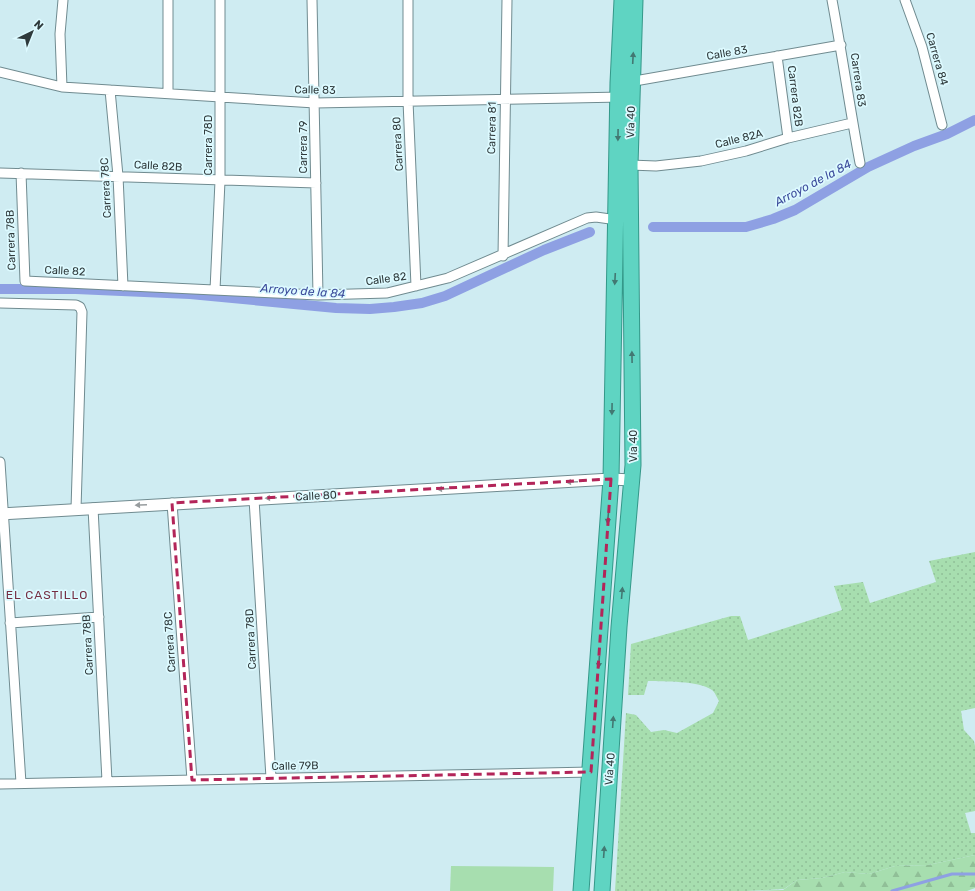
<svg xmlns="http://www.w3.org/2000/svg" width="975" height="891" viewBox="0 0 975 891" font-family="Rubik,sans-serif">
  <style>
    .grass { fill: url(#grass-dots) }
    .forest { fill: url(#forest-firs) }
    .pitch { fill: #a7deaf }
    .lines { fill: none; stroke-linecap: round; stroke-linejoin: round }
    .stream { stroke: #8ea0e3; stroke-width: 3 }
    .canal { stroke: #8ea0e3; stroke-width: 10 }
    .minor-casing { stroke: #708b90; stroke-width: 11 }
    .tertiary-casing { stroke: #708b90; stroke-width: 13 }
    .trunk-casing { stroke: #349889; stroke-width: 17 }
    .minor { stroke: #fff; stroke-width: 9 }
    .tertiary { stroke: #fff; stroke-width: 11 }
    .trunk { stroke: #5fd4c2; stroke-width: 15 }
    .oneway { fill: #427872 }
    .oneway2 { fill: #979c9e }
    .marked { fill: none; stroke: #b32559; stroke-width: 3; stroke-dasharray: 8 5; stroke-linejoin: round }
    .labels { text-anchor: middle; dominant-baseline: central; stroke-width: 3.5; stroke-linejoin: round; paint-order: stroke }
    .street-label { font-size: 11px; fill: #2f3a3c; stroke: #ddfaff }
    .water-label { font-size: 12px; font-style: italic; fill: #3c4b9b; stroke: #ddfaff }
    .neighbourhood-label { font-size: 12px; letter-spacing: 1px; fill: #752f43; stroke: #ddfaff }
  </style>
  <defs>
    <pattern id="grass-dots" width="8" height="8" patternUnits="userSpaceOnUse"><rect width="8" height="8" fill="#a7deaf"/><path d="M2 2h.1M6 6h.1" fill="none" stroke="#90bf97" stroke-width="1.8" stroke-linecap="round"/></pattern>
    <pattern id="forest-firs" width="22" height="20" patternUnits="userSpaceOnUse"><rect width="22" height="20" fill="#a7deaf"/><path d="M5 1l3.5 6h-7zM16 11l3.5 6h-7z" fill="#90bf97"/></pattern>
  </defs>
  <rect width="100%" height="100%" fill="#cfecf2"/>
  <path class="grass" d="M975 552V708L961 711 964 730 974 741 975 746V811L965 813 971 833H975V855L928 865 895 866 869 874 845 872 822 878 797 880 784 889 747 891H615L626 713 636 715 651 732 664 730 677 733 713 713 719 701C717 698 715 692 712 690 697 680 665 682 648 681L644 695H628L631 644 731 616H740L748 640 842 610 834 586 863 582 870 603 936 582 929 561Z"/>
  <path class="forest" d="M975 855V888L967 891H747L783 890 797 880 822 878 845 872 869 874 895 866 928 865Z"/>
  <path class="pitch" d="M451 866 554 867 553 891H450Z"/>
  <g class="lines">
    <path class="stream" d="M892 891 952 874H975"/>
    <path class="canal" d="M653 227H746L773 219 795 210 868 167 914 146 947 134 975 120
      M0 289H76L190 294 336 308 370 309 394 307 422 303 445 296 544 250 590 232"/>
    <defs>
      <path id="minor" d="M312 0 318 295
        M408 0V101L416 286
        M832 0C842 54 850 109 860 163
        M905 0 922 47 942 125
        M777 56 788 138
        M0 72 62 87 315 103 622 97
        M629 82 841 45
        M62 87 60 34 63 0
        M110 90 118 176 123 286
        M168 93V0
        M630 165 656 166 701 161 746 151 788 138 852 123
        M0 173 316 183
        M21 173 25 281 318 295 387 293 448 278 587 218 596 217 617 220
        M503 256 507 0
        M215 290 220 181V0
        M0 303 76 305 80 307 82 312 76 509
        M0 462 21 783
        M254 499 271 778
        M172 503 192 780
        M93 508 107 781
        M10 623 99 617
        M0 784 591 772"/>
      <path id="tertiary" d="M0 514 611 479 632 480"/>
      <path id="trunk" d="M581 891 611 479 618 83 622 0
        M602 891 619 627 633 465 630 165 635 0"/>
    </defs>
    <use href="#minor" class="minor-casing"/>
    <use href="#tertiary" class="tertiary-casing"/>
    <use href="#trunk" class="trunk-casing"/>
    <use href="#minor" class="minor"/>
    <use href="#tertiary" class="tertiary"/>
    <use href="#trunk" class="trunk"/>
  </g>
  <defs><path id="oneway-solid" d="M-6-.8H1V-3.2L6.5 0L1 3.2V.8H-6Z"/></defs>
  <g class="oneway">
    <use href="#oneway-solid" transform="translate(633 58) rotate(-87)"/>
    <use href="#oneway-solid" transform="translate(618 135) rotate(91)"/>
    <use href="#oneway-solid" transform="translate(615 279) rotate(93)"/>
    <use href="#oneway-solid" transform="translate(632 357) rotate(-91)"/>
    <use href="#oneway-solid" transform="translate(612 409) rotate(91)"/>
    <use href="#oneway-solid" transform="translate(608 518) rotate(95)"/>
    <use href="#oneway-solid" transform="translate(622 593) rotate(-85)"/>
    <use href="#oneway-solid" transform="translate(599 662) rotate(94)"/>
    <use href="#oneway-solid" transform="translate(613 722) rotate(-86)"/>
    <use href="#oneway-solid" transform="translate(604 852) rotate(-86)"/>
  </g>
  <g class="oneway2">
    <use href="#oneway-solid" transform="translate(572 482) rotate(177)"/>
    <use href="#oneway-solid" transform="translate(443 489) rotate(177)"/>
    <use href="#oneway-solid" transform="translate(271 498) rotate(177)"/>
    <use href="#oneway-solid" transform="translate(141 505) rotate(177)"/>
  </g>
  <path class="marked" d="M611 479 591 772 192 780 172 503Z"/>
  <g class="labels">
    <g class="street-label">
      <text transform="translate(727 53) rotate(-10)">Calle 83</text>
      <text transform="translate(937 59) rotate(74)">Carrera 84</text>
      <text transform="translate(858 80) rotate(82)">Carrera 83</text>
      <text transform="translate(315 90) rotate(1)">Calle 83</text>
      <text transform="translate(795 96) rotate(83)">Carrera 82B</text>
      <text transform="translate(631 122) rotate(-88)">Vía 40</text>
      <text transform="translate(492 128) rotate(-89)">Carrera 81</text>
      <text transform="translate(739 139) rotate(-14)">Calle 82A</text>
      <text transform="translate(398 144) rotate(-93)">Carrera 80</text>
      <text transform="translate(208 145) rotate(-90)">Carrera 78D</text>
      <text transform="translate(303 147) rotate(-90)">Carrera 79</text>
      <text transform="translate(158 166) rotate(3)">Calle 82B</text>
      <text transform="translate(106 188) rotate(-93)">Carrera 78C</text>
      <text transform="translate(11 240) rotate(-92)">Carrera 78B</text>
      <text transform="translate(65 271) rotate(3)">Calle 82</text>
      <text transform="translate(386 279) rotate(-8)">Calle 82</text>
      <text transform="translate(633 446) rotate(-90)">Vía 40</text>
      <text transform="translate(316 496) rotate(-3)">Calle 80</text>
      <text transform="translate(251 639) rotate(-93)">Carrera 78D</text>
      <text transform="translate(170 642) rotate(-94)">Carrera 78C</text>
      <text transform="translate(88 645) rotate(-93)">Carrera 78B</text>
      <text transform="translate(295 766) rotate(-1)">Calle 79B</text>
      <text transform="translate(610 769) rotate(-86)">Vía 40</text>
    </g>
    <g class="water-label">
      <text transform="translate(813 183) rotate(-28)">Arroyo de la 84</text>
      <text transform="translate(303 291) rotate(4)">Arroyo de la 84</text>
    </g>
    <g class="neighbourhood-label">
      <text x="47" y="595">EL CASTILLO</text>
    </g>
  </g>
  <g transform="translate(32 32) rotate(43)" stroke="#ddfaff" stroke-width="3" paint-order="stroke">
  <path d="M0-3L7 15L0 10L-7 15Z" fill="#2f3a3c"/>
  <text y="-6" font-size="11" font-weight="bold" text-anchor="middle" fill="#2f3a3c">N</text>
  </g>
</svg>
